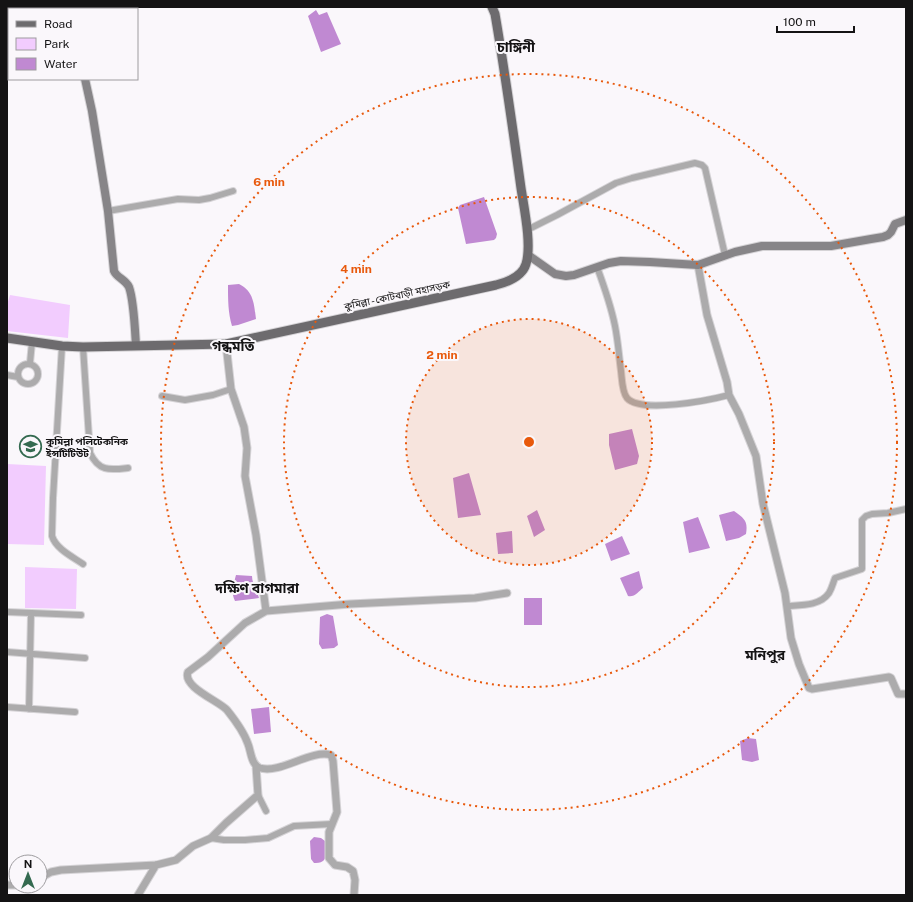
<svg xmlns="http://www.w3.org/2000/svg" width="913" height="902" viewBox="0 0 913 902" font-family="'Public Sans','Noto Sans Bengali',sans-serif">
  <style>
    .green { fill: #f2ccfe }
    .water { fill: #c089d2 }
    .lines { fill: none; stroke-linecap: round; stroke-linejoin: round }
    .minor-casing { stroke: #d5d3d6; stroke-width: 8 }
    .tertiary-casing { stroke: #d5d3d6; stroke-width: 9 }
    .secondary-casing { stroke: #d5d3d6; stroke-width: 10 }
    .primary-casing { stroke: #d5d3d6; stroke-width: 11 }
    .minor { stroke: #acabac; stroke-width: 6 }
    .tertiary { stroke: #acabac; stroke-width: 7 }
    .secondary { stroke: #878588; stroke-width: 8 }
    .primary { stroke: #6d6b6e; stroke-width: 9 }
    .ring { fill: none; stroke: #e8590c; stroke-width: 2; stroke-dasharray: 2 4 }
    .labels { text-anchor: middle; dominant-baseline: central; stroke-width: 4; stroke-linejoin: round; paint-order: stroke }
    .street-label { font-size: 10px; fill: #141314; stroke: #faf7fb }
    .poi-label { font-size: 10px; font-weight: bold; fill: #141314; stroke: #faf7fb; text-anchor: start }
    .district-label { font-size: 14px; font-weight: bold; fill: #141314; stroke: #faf7fb }
    .centre { fill: #e8590c; stroke: #faf7fb; stroke-width: 2 }
    .ring-label { font-size: 12px; text-anchor: middle; font-weight: bold; fill: #e8590c; stroke: #faf7fb; stroke-width: 4; stroke-linejoin: round; paint-order: stroke }
  </style>
  <rect width="100%" height="100%" fill="#faf7fb"/>
  <path class="green" d="M10 295 70 305 68 338 7 331V305Z
    M7 464 46 466 44 545 7 544Z
    M25 567 77 569 76 609 25 608Z"/>
  <path class="water" d="M316 10 319 15 327 12 341 44 321 52 308 16Z
    M484 197 497 234 496 238 494 240 466 244 458 208 460 205Z
    M239 284C254 291 254 305 256 319L238 325 232 326C228 313 228 299 228 285Z
    M632 429 639 456 637 464 615 470 609 445V434Z
    M469 473 481 515 458 518 453 478Z
    M537 510 545 530 534 537 527 516Z
    M734 511C745 519 748 521 746 534L739 538 726 541 719 515Z
    M698 517 710 548 689 553 683 522Z
    M512 531 513 553 498 554 496 533Z
    M622 536 630 554 611 561 605 544Z
    M639 571 643 588C639 591 634 598 628 596L620 578Z
    M236 575 252 576C252 583 257 591 259 598L235 601C230 589 233 587 236 575Z
    M524 598H542V625H524Z
    M327 614 333 616 338 645 334 648 322 649 319 644 320 617Z
    M269 707 271 732 254 734 251 709Z
    M748 738 756 739 759 760 752 762 742 760 740 741Z
    M314 837 321 838 325 841C325 852 330 864 314 863L311 859 310 841Z"/>
  <g class="lines">
    <defs>
      <path id="minor" d="M8 7 36 8
        M108 211 178 199 199 200 210 198 233 191
        M527 230 557 215 616 183 632 178 695 163 702 165 705 168 725 255
        M597 267C604 286 611 306 615 326 618 341 619 356 621 371 622 379 622 392 627 398 641 414 710 400 729 395
        M62 346 53 498 52 536C56 549 73 557 83 564
        M83 347 90 453C99 472 110 470 128 468
        M30 363 32 342
        M18 374a10 10 0 1 1 20 0a10 10 0 1 1-20 0Z
        M7 375 18 377
        M162 396 185 400 213 395 231 389
        M787 606C801 605 820 606 829 593 832 588 833 583 835 578L862 569V520L866 516 872 514 888 513 906 509
        M7 612 81 615
        M7 652 85 658
        M7 707 75 712
        M29 709 31 613
        M258 795 266 811
        M211 838 224 840H245L268 838 294 826 332 824"/>
      <path id="tertiary" d="M698 265 707 315 727 382 729 395 739 414 756 456 763 504 785 593 791 638 799 664 809 688 812 689 889 677 891 678 898 694H906
        M226 344 231 389 244 427 247 448 245 476 256 535 266 611 245 623 208 657 188 672C182 687 219 701 227 710 235 720 244 732 248 744 251 751 251 765 260 768 281 774 311 749 331 755L333 761 337 812 329 832V858L335 865 347 867 353 871 355 880 354 895
        M266 611 350 604 475 598 507 593
        M40 878 51 872 61 870 156 865 176 860 193 846 211 838 226 823 258 795 256 766
        M7 885H16
        M138 895 156 865"/>
      <path id="secondary" d="M35 7 36 9
        M85 79 92 111 108 211 114 271C117 278 125 279 129 287 134 301 135 331 136 346
        M528 255 555 274 566 276 574 275 609 263 621 261 650 262 698 265 735 252 762 246H831L871 239 883 237 888 235 891 232 895 224 906 220"/>
      <path id="primary" d="M7 338 62 346 83 347 226 344 496 285C508 282 522 277 526 264 532 245 524 208 521 188 513 130 505 72 495 14L492 7"/>
    </defs>
    <use href="#minor" class="minor-casing"/>
    <use href="#tertiary" class="tertiary-casing"/>
    <use href="#secondary" class="secondary-casing"/>
    <use href="#primary" class="primary-casing"/>
    <use href="#minor" class="minor"/>
    <use href="#tertiary" class="tertiary"/>
    <use href="#secondary" class="secondary"/>
    <use href="#primary" class="primary"/>
  </g>
  <circle cx="529" cy="442" r="123" fill="#e8590c" fill-opacity=".12"/>
  <g class="ring">
    <circle cx="529" cy="442" r="123"/>
    <circle cx="529" cy="442" r="245"/>
    <circle cx="529" cy="442" r="368"/>
  </g>
  <defs>
    <symbol id="university-ring" viewBox="-11 -11 22 22"><circle r="9.5" fill="#faf7fb" stroke="#346a50" stroke-width="1.5"/><path d="M0-5L7-2L0 1L-7-2ZM-4 1L0 2.5L4 1V4Q0 6-4 4Z" fill="#346a50"/></symbol>
  </defs>
  <g fill-rule="evenodd">
    <use href="#university-ring" x="18" y="434" width="25" height="25"/>
  </g>
  <g class="labels">
    <g class="street-label">
      <text transform="translate(397 295) rotate(-12)">কুমিল্লা - কোটবাড়ী মহাসড়ক</text>
    </g>
    <g class="poi-label">
      <text x="46" y="441">কুমিল্লা পলিটেকনিক<tspan x="46" dy="12">ইন্সটিটিউট</tspan></text>
    </g>
    <g class="district-label">
      <text x="516" y="47">চাঙ্গিনী</text>
      <text x="233" y="346">গন্ধমতি</text>
      <text x="257" y="588">দক্ষিণ বাগমারা</text>
      <text x="765" y="655">মনিপুর</text>
    </g>
  </g>
  <circle cx="529" cy="442" r="6" class="centre"/>
  <g class="ring-label">
    <text x="269" y="186">6 min</text>
    <text x="356" y="273">4 min</text>
    <text x="442" y="359">2 min</text>
  </g>
  <rect width="913" height="902" fill="none" stroke="#141314" stroke-width="16"/>
  <rect x="8" y="8" width="130" height="72" fill="#faf7fb" stroke="#9e9c9f"/>
  <rect x="16" y="21" width="20" height="6" fill="#6d6b6e" stroke="#9e9c9f"/>
  <text x="44" y="28" font-size="12" fill="#141314">Road</text>
  <rect x="16" y="38" width="20" height="12" fill="#f2ccfe" stroke="#9e9c9f"/>
  <text x="44" y="48" font-size="12" fill="#141314">Park</text>
  <rect x="16" y="58" width="20" height="12" fill="#c089d2" stroke="#9e9c9f"/>
  <text x="44" y="68" font-size="12" fill="#141314">Water</text>
  <g transform="translate(28 874)"><circle r="19" fill="#faf7fb" stroke="#9e9c9f"/>
  <path d="M0-3L7 15L0 10L-7 15Z" fill="#346a50"/>
  <text y="-6" font-size="11" font-weight="bold" text-anchor="middle" fill="#141314">N</text>
  </g>
  <path d="M777 26v6h77v-6" fill="none" stroke="#141314" stroke-width="2"/>
  <text x="783" y="26" font-size="12" fill="#141314" stroke="#faf7fb" stroke-width="3" paint-order="stroke">100 m</text>
</svg>
